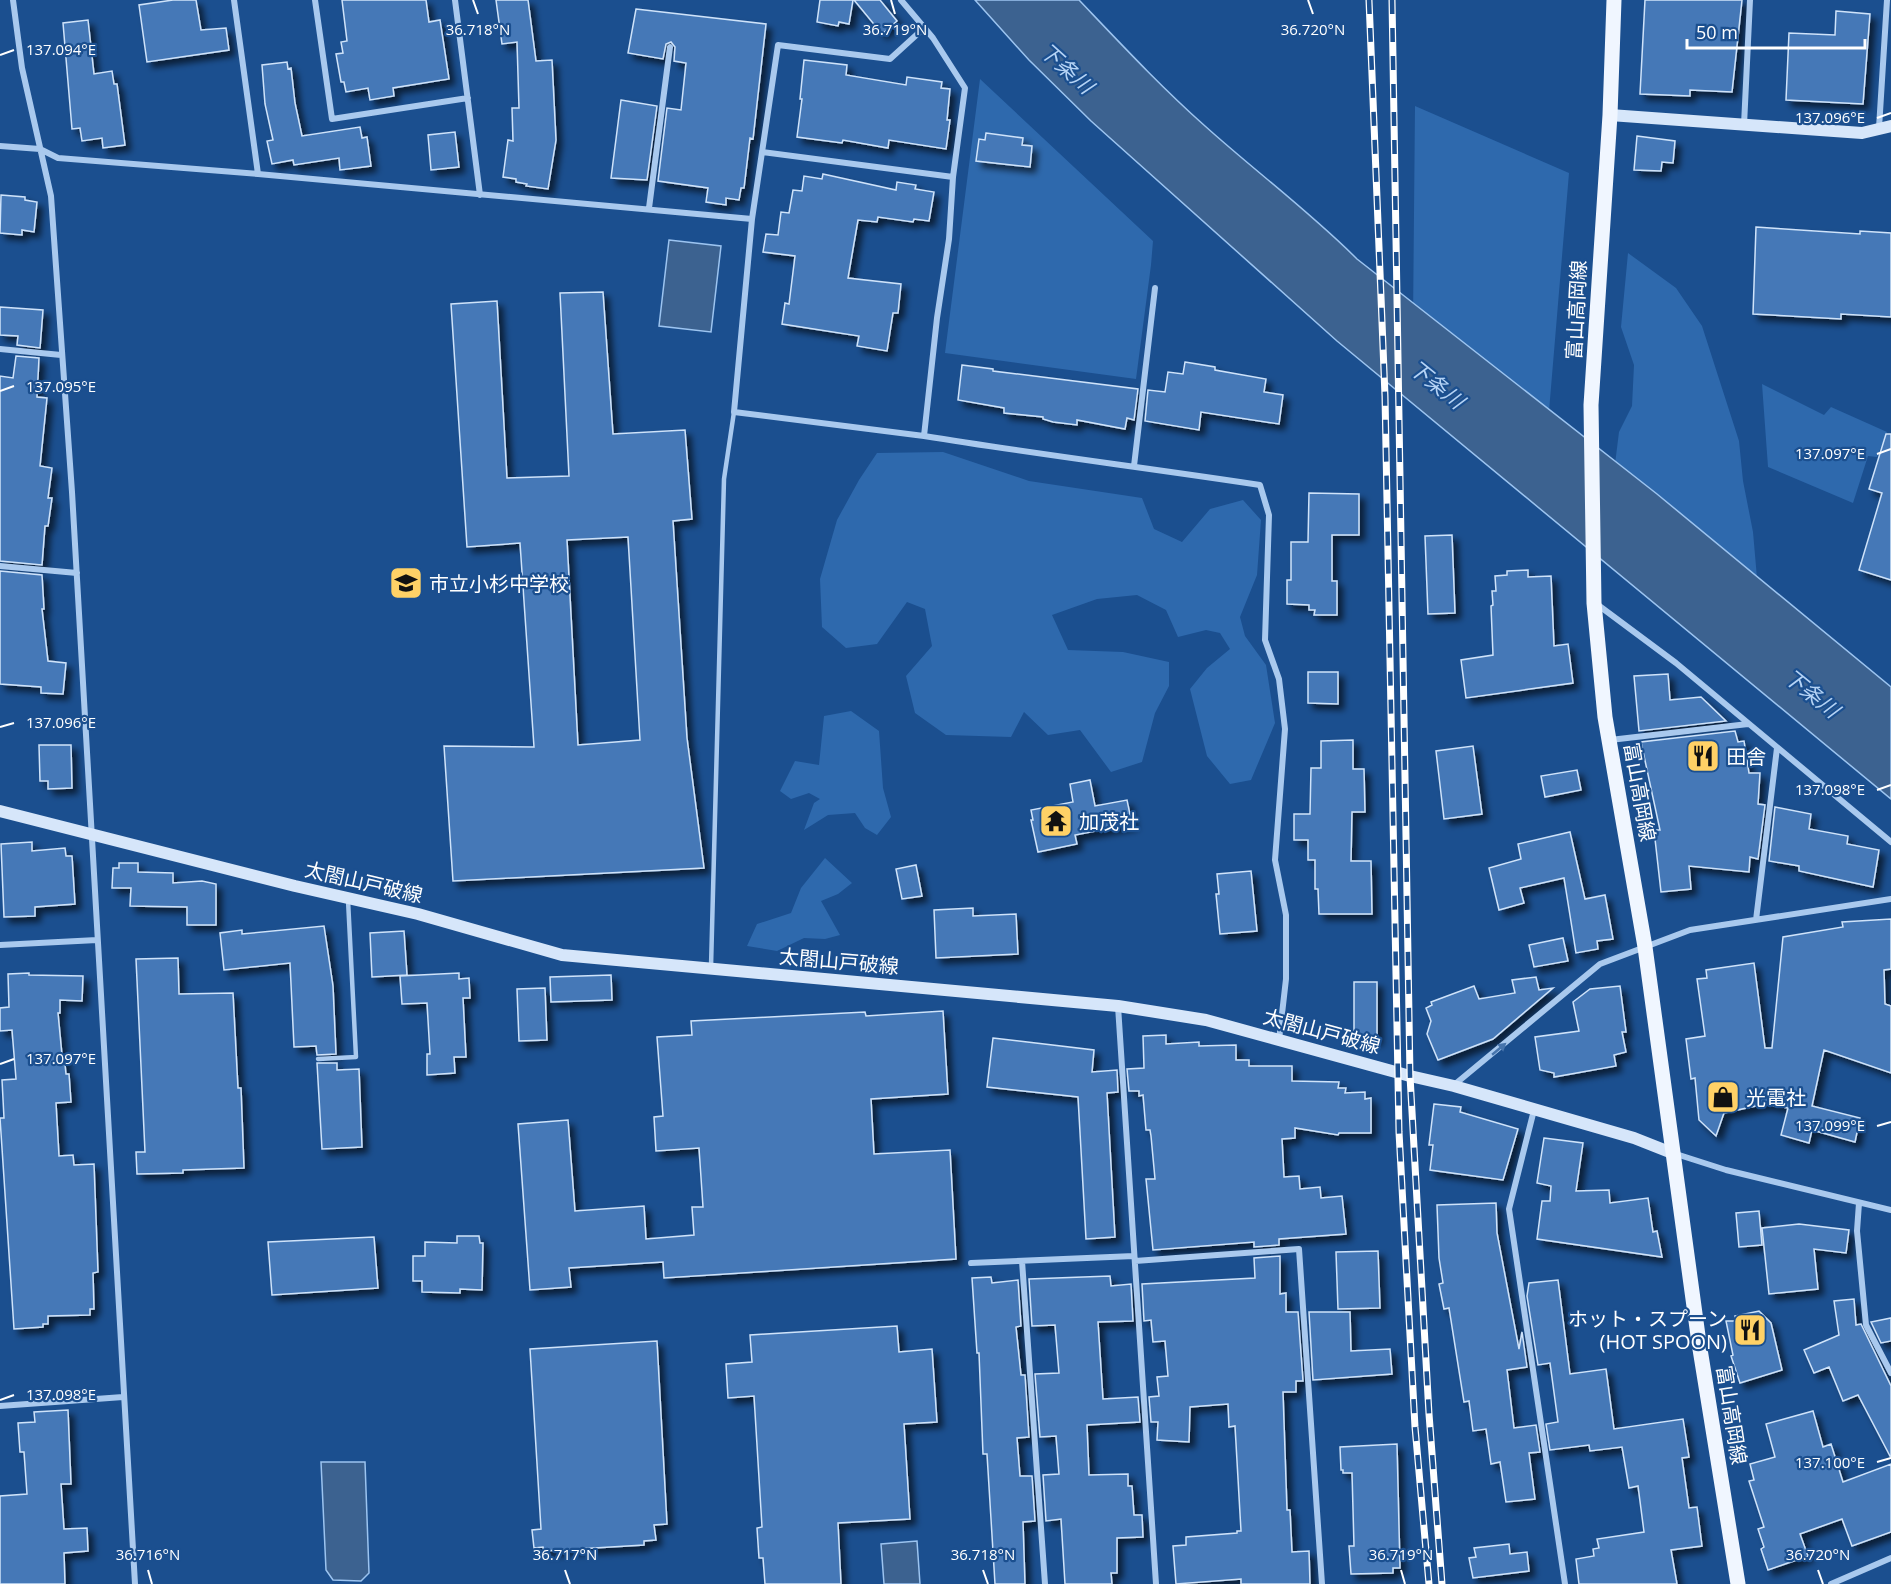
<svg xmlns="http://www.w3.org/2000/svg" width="1891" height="1584" viewBox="0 0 1891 1584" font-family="'Open Sans','Noto Sans JP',sans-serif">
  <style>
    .green { fill: #2e69ad }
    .water { fill: #3c6290; stroke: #9cc4f0; stroke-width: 1.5 }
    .building { fill: #4478b7; stroke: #cfe3fa; stroke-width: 1.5; fill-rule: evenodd; filter: url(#shadow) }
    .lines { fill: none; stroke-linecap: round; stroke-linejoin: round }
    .lane { stroke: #a9c9ee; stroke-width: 4.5 }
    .street { stroke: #a9c9ee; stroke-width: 6 }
    .secondary { stroke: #d6e6fa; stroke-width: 12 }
    .primary { stroke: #f0f6ff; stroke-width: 15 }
    .rail-casing { stroke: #fff; stroke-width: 7 }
    .rail { stroke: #1b4f8f; stroke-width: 4.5; stroke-dasharray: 14; stroke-linecap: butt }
    .oneway { fill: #4674ac }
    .ticks { fill: none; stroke: #fff; stroke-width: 2 }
    .labels { text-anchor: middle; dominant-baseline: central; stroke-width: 4.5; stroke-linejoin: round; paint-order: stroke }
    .street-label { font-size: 20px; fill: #fff; stroke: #1b4f8f }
    .poi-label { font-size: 20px; fill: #fff; stroke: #1b4f8f; text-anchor: start }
    .water-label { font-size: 21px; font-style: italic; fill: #b5d3f5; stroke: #1b4f8f }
    .ticks-label { font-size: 15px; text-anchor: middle; fill: #fff; stroke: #1b4f8f; stroke-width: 4.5; stroke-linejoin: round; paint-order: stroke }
  </style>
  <defs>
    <filter id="shadow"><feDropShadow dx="5.5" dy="5.5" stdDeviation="3" flood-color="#0009"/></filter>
  </defs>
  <rect width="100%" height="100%" fill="#1b4f8f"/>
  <path class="green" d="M980 79 1153 241 1151 265 1136 379 945 353Z
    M1415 106 1569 173 1547 435 1413 321Z
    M1628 253 1676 288 1702 326 1739 441 1743 481 1753 532 1757 578 1615 464 1619 432 1632 406 1634 365 1621 327Z
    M1762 384 1824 415 1831 407 1887 432 1877 457 1868 456 1853 503 1768 467Z
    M943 452 1029 481 1142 498 1154 529 1182 542 1210 509 1243 500 1261 520 1257 575 1240 617 1245 636 1266 665 1275 723 1251 780 1230 784 1207 756 1190 689 1207 668 1230 649 1220 633 1206 630 1178 637 1166 610 1137 595 1097 599 1052 615 1068 650 1123 652 1169 662V686L1155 713 1142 762 1111 772 1080 730 1048 735 1024 712 1011 737 946 735 915 713 906 676 932 646 925 609 907 602 877 644 846 648 822 627 820 579 837 520 859 480 877 453Z
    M851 711 879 731 883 788 891 817 877 835 865 828 855 813 828 815 804 830 814 803 820 799 809 793 791 799 780 791 795 761 819 765 824 716Z
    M825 858 852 883 838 894 821 901 840 935 825 939 804 938 777 951 747 946 757 924 791 913 801 888Z"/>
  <path class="water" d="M975 0H1079C1120 43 1161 87 1205 126 1255 171 1309 211 1357 259L1657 494 1891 687V799L1337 341 1091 121 1029 60Z
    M669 240 721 246 711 332 659 326Z
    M321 1462H365L369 1573 361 1581 333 1580 326 1570Z
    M917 1541 920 1584H884L881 1544Z"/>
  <path class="building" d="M173 0H196L201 30 226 28 229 50 147 62 139 5Z
    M342 0H426L429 22 440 20 449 79 393 88 394 96 370 100 368 88 346 92 344 82H341L336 54 343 53 341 42 347 41Z
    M496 0H528L536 61 552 60 556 140 548 189 526 186 527 184 516 182V179L503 177 508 140 513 141 512 108H519L517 42 502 44Z
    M820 0H853L849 24 839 22 838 26 817 22Z
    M854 0H880L897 21 882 34Z
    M1645 0H1742L1732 92 1690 90V96L1640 94Z
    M636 9 766 24 753 139 750 138 744 188H741L739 200 726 198V205L706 202 708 188 658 181 667 108 681 110 686 63 674 61 675 47 671 42 666 44 663 59 628 53Z
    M1836 11 1870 14 1863 104 1786 100 1789 33 1835 35Z
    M88 20 94 74 112 71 114 84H117L125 145 103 148 102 138 82 141 80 128 72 129 63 23Z
    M804 60 847 65 846 75 906 85 907 77 942 82 941 88 950 89 947 120H950L946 149 889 140 888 148 843 140 842 143 797 137 802 99H800Z
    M287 62 288 69 291 68 295 103 302 136 360 127 362 138 367 137 371 166 340 170 339 158 294 165 293 160 272 164 267 141 273 140 265 104 262 65Z
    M621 100 657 106 647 180 611 178Z
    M455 132 459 167 431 170 428 135Z
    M986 133 1023 138 1022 145 1032 146 1030 167 976 161 979 139 985 140Z
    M1637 136 1675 141 1673 163 1662 162 1661 171 1634 170Z
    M823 174 896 190 897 182 916 185 915 189 934 192 929 221 914 219 913 222 878 217 877 222 858 220 848 278 901 284 898 313H893L887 351 857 346 859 336 782 324 785 303 789 304 795 256 763 252 766 234 778 235 781 212 789 213 793 190 802 191 804 176 822 179Z
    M1 195 25 197V200L37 202 34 232 22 230V235L0 233Z
    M1756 227 1860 234V231L1891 233V317L1841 314V319L1753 314Z
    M603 292 613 434 685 430 692 519 673 521 687 738 704 868 453 881 444 746 534 747 520 543 467 547 451 304 497 301 507 478 569 476 560 293ZM628 537 640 740 578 745 567 540Z
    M0 307 43 310 40 348 17 345 18 336 0 335Z
    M16 356 39 358 37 397 47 398 40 466 52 468 48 498H52L48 526H45L42 565 0 561V376L13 378Z
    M1185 362 1215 367V370L1266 379 1264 392 1283 395 1279 424 1201 412 1199 430 1145 421 1148 390 1165 392 1168 372 1183 374Z
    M962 365 993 369V371L1138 389 1134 420 1127 418 1125 429 1077 420V425L1053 422 1043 419V417L1004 413V408L958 400Z
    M1886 434H1891V580L1859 570 1882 493 1869 489Z
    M1309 493 1359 494V535H1332V581H1337V615H1314L1315 610H1309V605L1287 604V580H1291V542H1308Z
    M1452 535 1455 613 1428 614 1425 536Z
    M1528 570V577L1551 576 1554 646 1568 644 1573 683 1466 698 1461 660 1493 655 1491 606 1493 605 1492 591H1496L1495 576 1507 575V571Z
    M0 571 42 575 44 609H42L48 661 66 663 63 694 41 693V687L0 684Z
    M1308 672H1338V704L1308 703Z
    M1668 674 1670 700 1701 697 1726 721 1639 731 1634 676Z
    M1735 731 1738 742 1744 741 1749 773H1760L1758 804 1765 805 1758 859 1750 857 1749 872 1689 866 1691 889 1661 892 1654 830H1660L1641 742Z
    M1353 740V769H1364L1365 812H1352L1351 861H1371L1372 914H1319L1318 889H1315V860H1308V840H1294V814H1310L1311 768H1321V741Z
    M39 745H71L72 788 48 789V781H40Z
    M1473 746 1482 814 1444 819 1436 751Z
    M1577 770 1581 790 1545 797 1541 776Z
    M1090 780 1095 806 1127 800 1132 824 1075 835 1077 844 1038 852 1031 820H1033L1031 810 1073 802 1070 784Z
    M1775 807 1811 814 1809 829 1848 836 1847 844 1879 850 1873 887 1799 871V866L1769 861Z
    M1570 832 1585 899 1605 895 1613 939 1597 941 1598 949 1576 953 1564 878 1520 888 1524 903 1499 910 1489 868 1521 859 1518 844Z
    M32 842V851L65 848 66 856H72L75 904 35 907V916L4 917 1 844Z
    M119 863H138V872L173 873V883L202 881 216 884V925H187V907L130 906 131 888H112L113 868H119Z
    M916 865 922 896 902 899 896 869Z
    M1251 871 1257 931 1220 934 1216 894H1219L1217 874Z
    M973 908V916L1016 914 1018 954 936 958 934 910Z
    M1891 919V969L1884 970 1885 1004 1891 1006V1073L1824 1050 1812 1106 1860 1118 1855 1142 1812 1130 1809 1143 1781 1135 1788 1108 1765 1104 1724 1113 1716 1136 1699 1120 1695 1078 1691 1079 1686 1039 1705 1036 1697 979 1707 978 1706 970 1754 963 1765 1048H1772L1783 937 1843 927 1842 922Z
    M324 926 333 986 336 1054 317 1055 316 1046 294 1047 290 963 224 970 220 933 242 930V934Z
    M404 931 407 975 372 977 370 933Z
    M1563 938 1568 961 1534 967 1529 945Z
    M178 958 179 994 233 993 238 1088H241L244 1168 183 1170V1173L137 1174 136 1152H145L136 959Z
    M29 973V975L83 976 82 1001 60 1000V1013H58L62 1055H64L66 1074H69L71 1102 56 1103 59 1156 73 1155 74 1165 94 1164 98 1272 93 1273 94 1309H90V1315L48 1316V1324H43V1327L14 1329 0 1118H4L2 1080 16 1079 12 1030 0 1031V1008L9 1007 8 974Z
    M459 973V979L469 978 470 998H463L466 1057H454L455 1073 427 1075V1054H430L427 1003 402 1004 400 976Z
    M611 975 612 1000 551 1002 550 977Z
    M1536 977 1539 990 1553 988 1493 1039 1438 1060 1427 1034 1431 1021 1426 1008 1432 1005 1431 1002 1474 986 1479 999 1515 993 1512 980Z
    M1354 982H1377V1040H1354Z
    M1620 986 1626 1032H1622L1626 1052 1614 1055 1616 1066 1554 1077V1073L1540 1070 1535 1037 1579 1031 1573 1002 1590 989Z
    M545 988 547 1040 519 1041 517 989Z
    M943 1011 948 1094 871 1099 874 1154 950 1150 956 1259 664 1278 663 1262 569 1268 571 1287 530 1290 518 1124 568 1120 575 1211 644 1206 646 1239 694 1235 692 1207H703L699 1148 656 1151 654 1117 663 1116 657 1037 692 1035 691 1021 865 1012 866 1016Z
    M1166 1035V1044L1199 1042V1046L1236 1045V1060H1249V1066H1292V1081L1339 1082 1338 1088H1346L1345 1093 1365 1092V1099L1371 1098V1133H1339L1338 1135 1295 1128V1138L1282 1139 1284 1177 1299 1176 1300 1189 1320 1187 1321 1198 1342 1196 1346 1234 1279 1239V1245L1254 1247V1242L1153 1250 1146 1179H1155L1151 1136 1150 1130H1146L1143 1095 1139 1096V1091H1129L1127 1069 1144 1068 1143 1036Z
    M993 1038 1094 1050 1092 1072 1117 1070 1118 1092 1107 1093 1115 1237 1086 1239 1078 1097 987 1087Z
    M317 1063H337V1070L359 1069 362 1147 322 1149Z
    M1434 1104 1461 1107 1460 1112 1518 1129 1503 1180 1430 1170 1433 1145H1429Z
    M1544 1138 1583 1143 1576 1191 1609 1190 1610 1203 1648 1198 1653 1232 1657 1231 1662 1257 1537 1239 1542 1201H1550L1551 1186 1537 1183Z
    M1496 1203 1497 1233 1519 1349 1522 1332 1527 1367 1507 1370 1514 1428 1536 1425 1540 1452 1529 1453 1535 1499 1506 1502 1500 1462 1491 1464 1486 1429 1473 1431 1469 1401 1464 1402 1449 1308 1444 1309 1439 1284 1443 1283 1439 1258 1437 1205Z
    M1759 1211 1762 1245 1739 1247 1736 1213Z
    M1799 1224 1849 1230 1846 1253 1814 1249 1818 1289 1769 1294 1762 1228Z
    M457 1236H479L480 1243H483L482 1290 460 1289V1293L422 1292V1281H413V1256H425V1242L457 1243Z
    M374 1237 378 1288 272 1295 268 1242Z
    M1378 1251 1380 1308 1338 1309 1336 1252Z
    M1280 1256V1294L1286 1293V1312H1298L1303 1381H1296V1392H1283L1287 1510H1290L1292 1552 1309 1551 1310 1584H1241V1579L1176 1584 1173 1546 1186 1545V1537L1237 1533V1531H1241L1235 1426 1229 1427 1228 1404 1190 1407 1189 1442 1157 1440 1158 1422H1151L1149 1397 1159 1396 1157 1377 1168 1376 1165 1341 1153 1342 1151 1320 1144 1321 1142 1284 1255 1278 1254 1258Z
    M1110 1276 1111 1286 1131 1284 1133 1321 1098 1322 1103 1399 1138 1397 1140 1422 1087 1425 1089 1475 1128 1474V1486H1132L1134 1515H1142L1143 1537 1117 1538V1573H1111L1112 1584H1065L1061 1519 1046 1521 1043 1475 1059 1474 1056 1436 1040 1437 1035 1374 1059 1373 1055 1325 1032 1326 1029 1279Z
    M991 1277 992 1283 1018 1280 1021 1326 1016 1327 1021 1375H1025L1029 1437 1017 1438 1020 1476H1032L1035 1521 1023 1522 1025 1584H995L987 1454H983L979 1353H977L972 1278Z
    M1558 1280 1570 1374 1606 1369 1614 1429 1683 1419 1689 1457 1682 1458 1689 1508 1697 1507 1702 1546 1671 1550 1677 1584H1579L1576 1559 1594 1556 1593 1549 1599 1548 1597 1539 1644 1532 1638 1486 1629 1488 1622 1447 1590 1451 1589 1445 1550 1450 1546 1424 1558 1422 1550 1363 1538 1365 1527 1296 1529 1283Z
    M1854 1299 1856 1325 1861 1324 1891 1386V1458L1858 1395 1843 1401 1829 1367 1814 1373 1804 1350 1839 1335 1834 1301Z
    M1759 1311 1771 1323 1782 1370 1740 1383 1731 1356 1733 1355 1726 1321H1737L1735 1316Z
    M1309 1312H1350L1351 1351 1390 1349 1392 1374 1313 1380Z
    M1891 1318V1341L1881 1343 1871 1322Z
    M897 1326 899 1352 932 1349 937 1422 904 1424 910 1519 838 1523 841 1584H765L763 1558H759L757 1528 762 1527 754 1396 728 1398 726 1364 752 1362 750 1335Z
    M657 1341 667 1524 654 1525 656 1540 644 1541V1545L544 1551 543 1547 534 1548 532 1530 541 1529 530 1349Z
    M68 1410 71 1484H61L64 1529 87 1528 88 1551 64 1553 65 1584H0V1496L27 1494 24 1452H20L18 1423 35 1422 34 1412Z
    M1813 1411 1823 1447 1831 1444 1843 1482 1891 1464V1532L1852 1546 1842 1519 1800 1534 1808 1556 1768 1570 1761 1549 1764 1547 1758 1529 1764 1527 1749 1481 1754 1480 1750 1464 1775 1457 1766 1424Z
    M1397 1444 1400 1568H1393V1573L1351 1574 1349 1546H1354L1352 1473H1343V1470H1341L1340 1447Z
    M1509 1544 1510 1554 1527 1552 1529 1571 1473 1578 1469 1558 1476 1557 1474 1548Z"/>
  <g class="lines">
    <path class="lane" d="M711 967 724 479 734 412
      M318 1059 356 1057 348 900"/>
    <path class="street" d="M13 0 22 68 51 196 72 492 135 1584
      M234 0 258 174
      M315 0 332 119 468 98
      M455 0 480 195
      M901 0 933 38 965 88 953 177 949 239 937 318 924 436C1035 454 1148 468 1260 485L1269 515 1265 640 1279 679 1285 729 1275 860 1286 915V979L1279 1040
      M1744 125 1750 0
      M1879 128 1887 0
      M0 146 40 149 58 158 258 174 752 219 734 412 924 436
      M762 152 953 177
      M649 208 670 47
      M752 219 778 45 890 59 924 28
      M0 349 61 355
      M1134 466 1155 288
      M0 566 77 573
      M1598 605 1676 663 1891 842
      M1610 740 1748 724
      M1756 920 1777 748
      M0 945 97 940
      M1118 1006 1156 1584
      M1454 1085 1600 964 1690 930 1891 899
      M1534 1110 1509 1209 1565 1584
      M1676 1154 1726 1170 1891 1210
      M1859 1203 1857 1231 1866 1325 1891 1373
      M1022 1261 1045 1584
      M1135 1261 1299 1249 1322 1584
      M971 1263 1134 1256
      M0 1406 123 1397
      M1831 1584 1891 1558"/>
    <path class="secondary" d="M1610 115 1862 133 1891 126
      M0 811 295 886 418 914 562 955 1118 1006 1206 1020 1410 1076 1454 1086 1634 1138 1672 1153"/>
    <path class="primary" d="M1614 0 1610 115 1591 405 1594 603 1605 717 1645 947 1699 1343 1738 1584"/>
    <defs>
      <path id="rail" d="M1369 0 1385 396 1399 1132 1415 1427 1429 1584
        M1392 0 1410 1076 1429 1414 1442 1584"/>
    </defs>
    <use href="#rail" class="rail-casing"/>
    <use href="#rail" class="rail"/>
  </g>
  <defs><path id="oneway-solid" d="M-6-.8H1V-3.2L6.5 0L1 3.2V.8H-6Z" transform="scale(1.5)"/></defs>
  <use class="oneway" href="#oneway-solid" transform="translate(1499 1049) rotate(-40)"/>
  <path class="ticks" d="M473 0 478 14M891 0 895 14M1308 0 1313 14M0 55 14 50M1877 118 1891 113M0 391 14 386M1877 454 1891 449M0 727 14 723M1877 790 1891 785M0 1064 14 1059M1877 1126 1891 1122M0 1400 14 1395M1877 1462 1891 1458M148 1570 152 1584M565 1570 570 1584M983 1570 988 1584M1401 1570 1405 1584M1818 1570 1823 1584"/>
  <defs>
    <symbol id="school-square" viewBox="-11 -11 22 22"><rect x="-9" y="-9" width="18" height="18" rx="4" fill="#ffd166" stroke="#1b4f8f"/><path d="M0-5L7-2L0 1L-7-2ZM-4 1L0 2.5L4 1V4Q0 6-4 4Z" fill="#111"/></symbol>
    <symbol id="restaurant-square" viewBox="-11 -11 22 22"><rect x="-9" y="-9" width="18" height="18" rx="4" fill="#ffd166" stroke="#1b4f8f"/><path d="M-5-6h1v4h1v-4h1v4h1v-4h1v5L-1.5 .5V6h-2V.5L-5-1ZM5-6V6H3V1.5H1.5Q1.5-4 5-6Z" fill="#111"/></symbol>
    <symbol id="temple-square" viewBox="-11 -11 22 22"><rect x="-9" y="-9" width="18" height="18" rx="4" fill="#ffd166" stroke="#1b4f8f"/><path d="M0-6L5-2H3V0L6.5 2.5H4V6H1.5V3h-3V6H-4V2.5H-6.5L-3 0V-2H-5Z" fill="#111"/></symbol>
    <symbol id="shop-square" viewBox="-11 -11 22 22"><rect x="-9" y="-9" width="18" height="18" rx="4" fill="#ffd166" stroke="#1b4f8f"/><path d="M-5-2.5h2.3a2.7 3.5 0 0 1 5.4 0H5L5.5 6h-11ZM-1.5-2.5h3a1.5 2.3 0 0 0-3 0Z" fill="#111"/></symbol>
  </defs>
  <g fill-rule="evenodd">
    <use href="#school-square" x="387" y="564" width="38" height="38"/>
    <use href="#restaurant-square" x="1684" y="737" width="38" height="38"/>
    <use href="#temple-square" x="1037" y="802" width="38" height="38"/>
    <use href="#shop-square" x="1704" y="1078" width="38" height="38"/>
    <use href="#restaurant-square" x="1731" y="1311" width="38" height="38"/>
  </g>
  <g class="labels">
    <g class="street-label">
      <text transform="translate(1576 310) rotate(-87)">富山高岡線</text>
      <text transform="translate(1640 792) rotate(80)">富山高岡線</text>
      <text transform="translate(364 882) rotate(13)">太閤山戸破線</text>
      <text transform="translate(839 961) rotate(5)">太閤山戸破線</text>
      <text transform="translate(1322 1031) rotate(15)">太閤山戸破線</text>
      <text transform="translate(1732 1415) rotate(81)">富山高岡線</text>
    </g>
    <g class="poi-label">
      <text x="429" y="583">市立小杉中学校</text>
      <text x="1726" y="756">田舎</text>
      <text x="1079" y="821">加茂社</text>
      <text x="1746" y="1097">光電社</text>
      <text x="1727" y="1318" text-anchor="end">ホット・スプーン<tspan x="1727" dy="23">(HOT SPOON)</tspan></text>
    </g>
    <g class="water-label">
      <text transform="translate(1067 68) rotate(42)">下条川</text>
      <text transform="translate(1437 384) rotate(39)">下条川</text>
      <text transform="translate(1812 693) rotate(39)">下条川</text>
    </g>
  </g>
  <g class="ticks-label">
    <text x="478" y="35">36.718°N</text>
    <text x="895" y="35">36.719°N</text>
    <text x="1313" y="35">36.720°N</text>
    <text x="61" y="55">137.094°E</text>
    <text x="1830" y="123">137.096°E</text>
    <text x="61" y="392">137.095°E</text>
    <text x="1830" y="459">137.097°E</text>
    <text x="61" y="728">137.096°E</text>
    <text x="1830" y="795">137.098°E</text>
    <text x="61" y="1064">137.097°E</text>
    <text x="1830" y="1131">137.099°E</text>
    <text x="61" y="1400">137.098°E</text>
    <text x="1830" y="1468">137.100°E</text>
    <text x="148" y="1560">36.716°N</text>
    <text x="565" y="1560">36.717°N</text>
    <text x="983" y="1560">36.718°N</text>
    <text x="1401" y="1560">36.719°N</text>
    <text x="1818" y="1560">36.720°N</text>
  </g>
  <path d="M1687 39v9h178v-9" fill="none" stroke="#ffffff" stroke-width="3"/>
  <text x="1696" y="39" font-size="18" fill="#ffffff" stroke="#1b4f8f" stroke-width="4.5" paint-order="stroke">50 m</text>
</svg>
